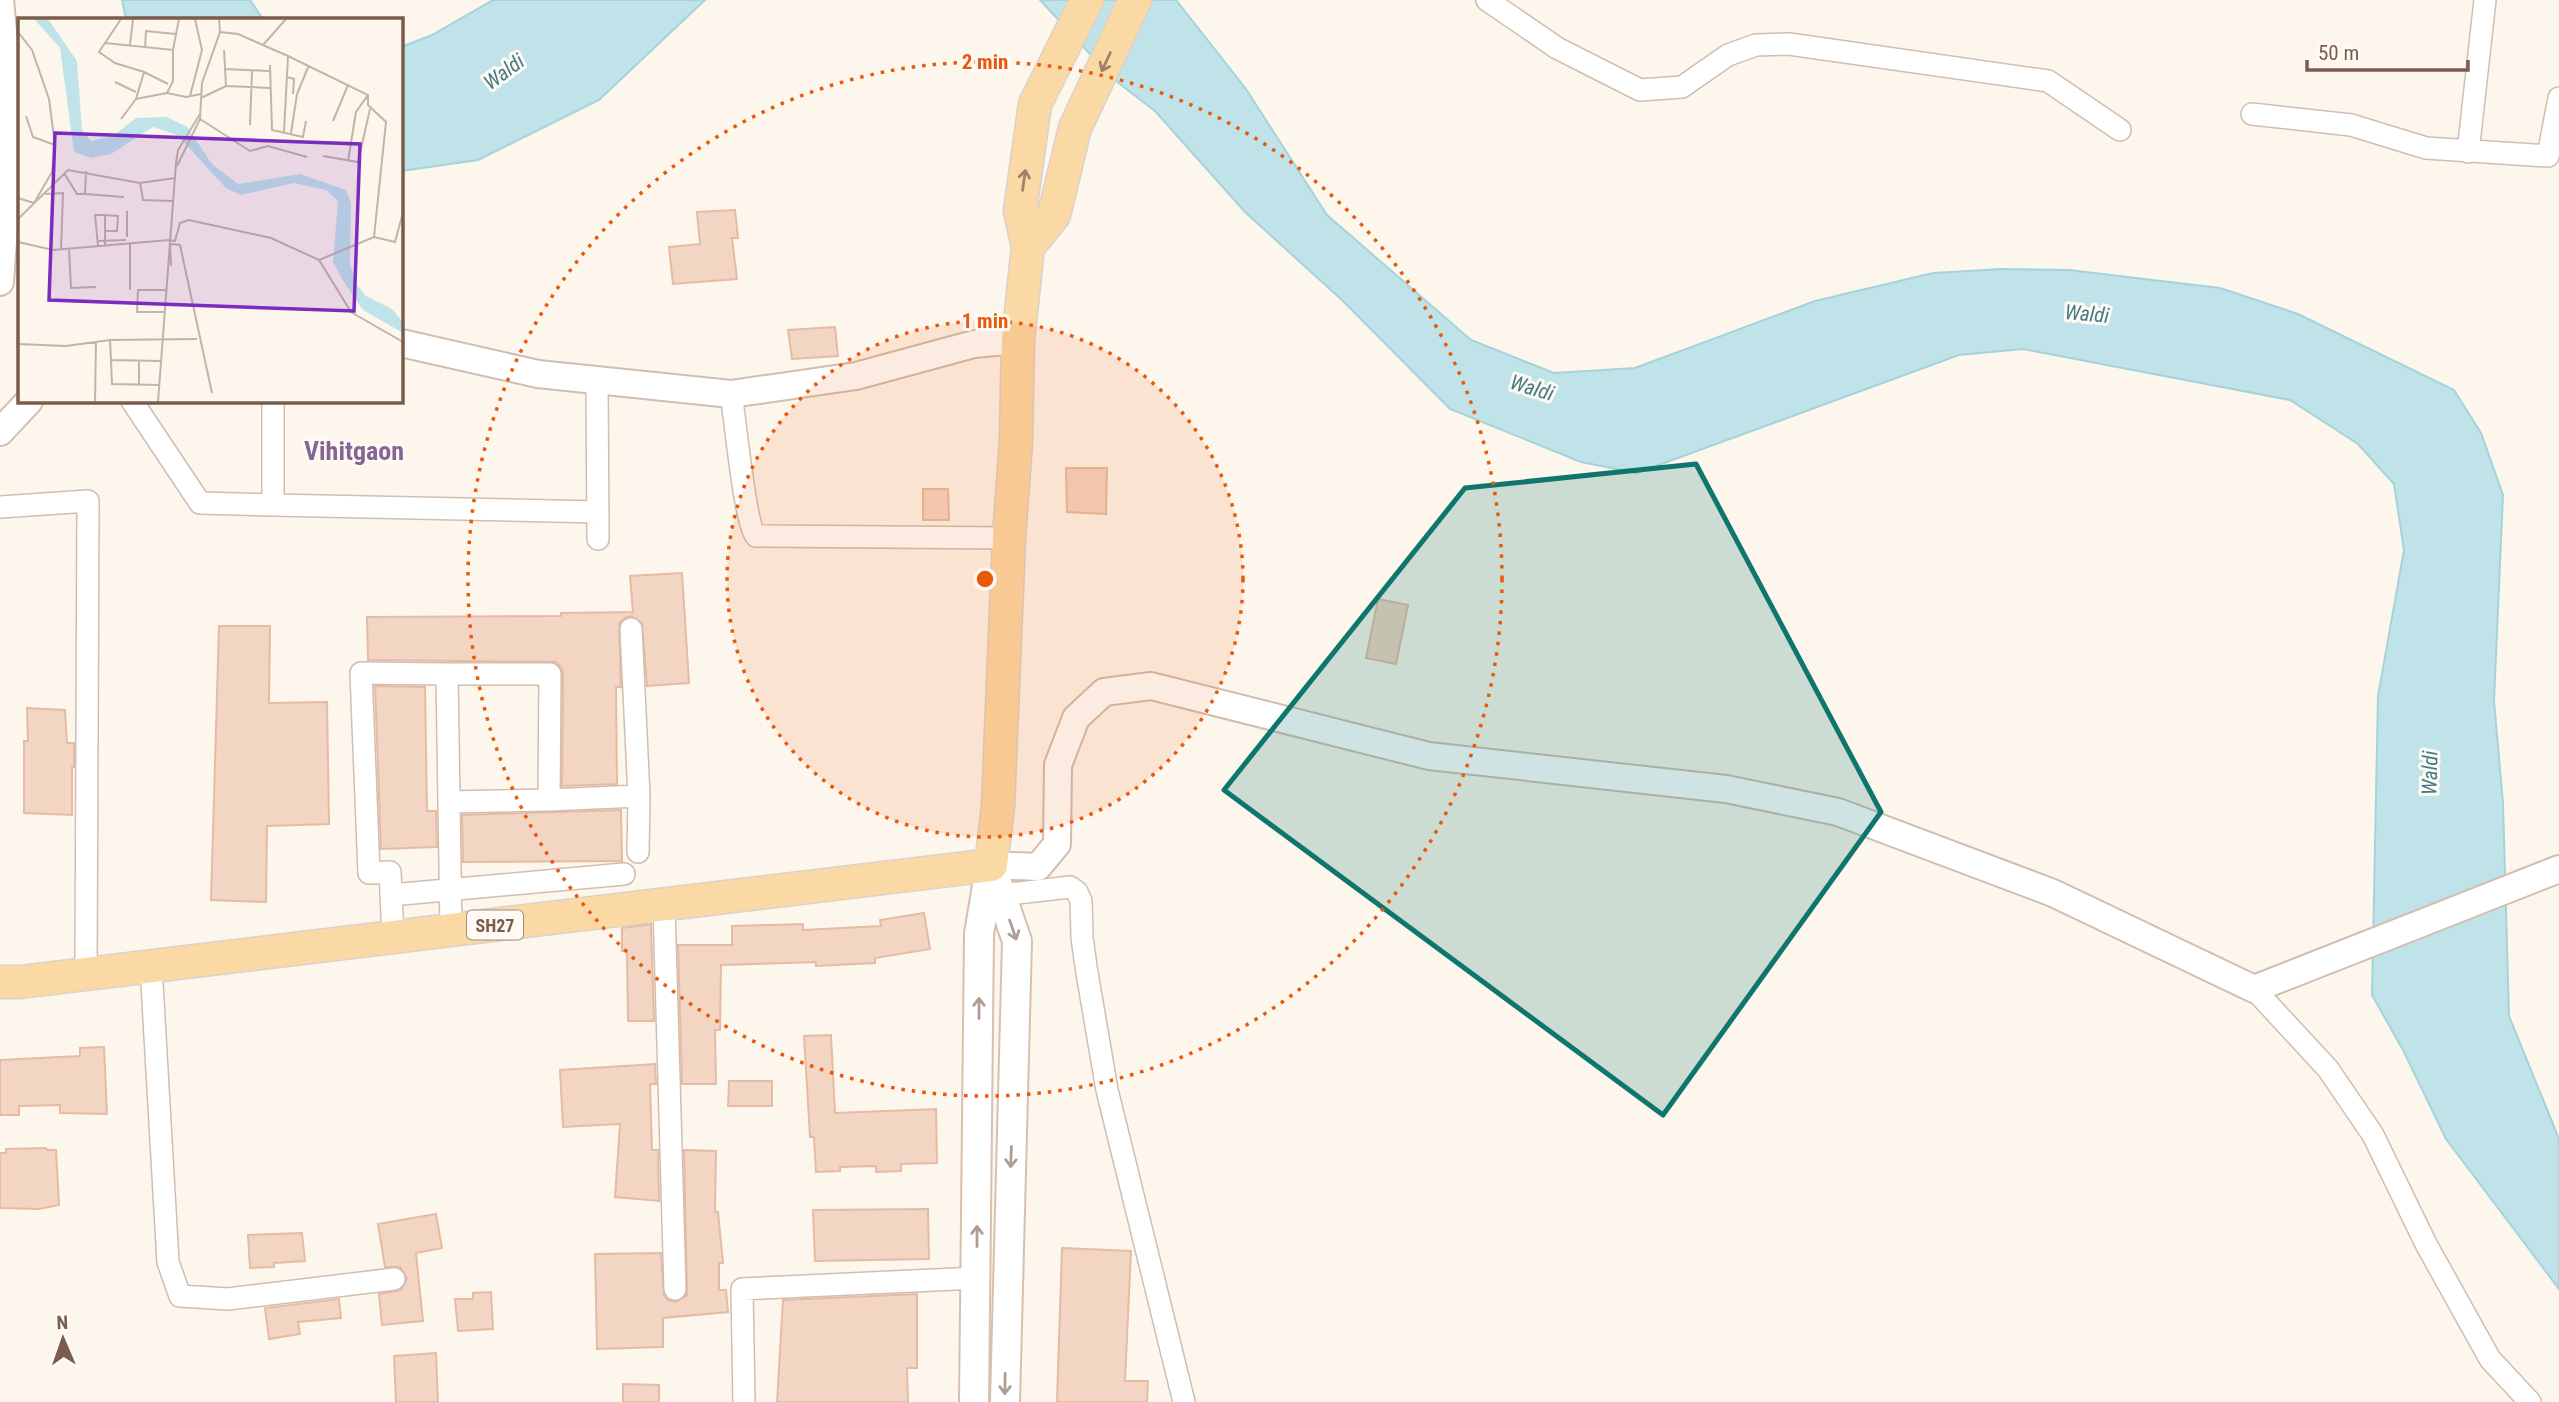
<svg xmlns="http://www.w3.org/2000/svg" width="2559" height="1402" viewBox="0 0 2559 1402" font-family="'Roboto Condensed',sans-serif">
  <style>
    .water { fill: #bfe3e8; stroke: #a5d3da; stroke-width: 2 }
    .building { fill: #f3d5c3; stroke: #e6bba3; stroke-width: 2 }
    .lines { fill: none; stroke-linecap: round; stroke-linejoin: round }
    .minor-casing { stroke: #d1beb0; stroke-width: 24 }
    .tertiary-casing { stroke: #d1beb0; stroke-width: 30 }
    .secondary-casing { stroke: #d6c0b0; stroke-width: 32 }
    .primary-casing { stroke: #dad1cd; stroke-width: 35 }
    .minor { stroke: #fff; stroke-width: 21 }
    .tertiary { stroke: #fff; stroke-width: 26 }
    .secondary { stroke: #fff; stroke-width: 28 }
    .primary { stroke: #fbd9a5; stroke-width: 32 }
    .oneway { stroke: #a18267 }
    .oneway2 { stroke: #af9d94 }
    .marked { fill: #0f766e; fill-opacity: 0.2; stroke: #0f766e; stroke-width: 5; stroke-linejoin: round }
    .ring { fill: none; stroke: #e8590c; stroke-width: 3.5; stroke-dasharray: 3.5 7 }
    .labels { text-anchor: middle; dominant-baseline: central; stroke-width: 6; stroke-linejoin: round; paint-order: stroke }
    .shield { fill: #fffaf3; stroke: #a28b7f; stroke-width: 2 }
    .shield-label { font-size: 18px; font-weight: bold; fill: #7a5c4d }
    .water-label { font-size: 21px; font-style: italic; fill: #437c86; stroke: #fffaf3 }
    .district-label { font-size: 26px; font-weight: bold; fill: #846695; stroke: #fffaf3 }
    .inset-road { fill: none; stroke: #c5b3a7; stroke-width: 2 }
    .view { fill: #7b2cbf; fill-opacity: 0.15; stroke: #7b2cbf; stroke-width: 3.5 }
    .inset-edge { fill: none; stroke: #7a5c4d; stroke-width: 3.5 }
    .centre { fill: #e8590c; stroke: #fffaf3; stroke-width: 3.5 }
    .ring-label { font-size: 21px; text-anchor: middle; font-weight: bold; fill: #e8590c; stroke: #fffaf3; stroke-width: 6; stroke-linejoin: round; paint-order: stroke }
  </style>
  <rect width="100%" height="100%" fill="#fdf6ec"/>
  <path class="water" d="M122 0H250L263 19H126Z
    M493 0H705L599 100 478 160 401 171V47L432 35Z
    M1040 0H1176L1246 89 1327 215 1471 340 1554 373 1635 368 1815 301 1933 273 2002 269 2069 270 2220 288 2298 314 2454 390 2481 433 2503 495 2494 701 2503 803 2509 1016 2559 1139V1289L2446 1139 2403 1050 2372 995 2378 696 2404 550 2394 484 2358 444 2290 400 2023 349 1959 355 1637 473 1581 462 1450 409 1343 301 1245 212 1155 111 1112 78Z"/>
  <path class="building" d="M735 210 738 238H732L737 279 673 284 669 247 700 244 697 212Z
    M835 327 838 356 792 359 788 330Z
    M1066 468H1107L1106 514 1067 512Z
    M923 489H948L949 520H923Z
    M682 573 689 683 647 686 642 623 631 616 625 618 619 624 621 687H616L617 784 562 786 563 674 561 667 556 662 368 660 367 617 561 616V613L633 612 630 576Z
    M1378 599 1408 605 1396 664 1366 658Z
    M219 626H270L269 703 327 702 329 824 267 826 266 902 211 900Z
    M375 686 425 687 427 811H436L437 847 381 849Z
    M27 708 65 710 67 743H74V767H72V815L24 813V741H28Z
    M621 810 622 861 463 862 462 815Z
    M924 913 930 949 875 958V963L816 966V962L721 965 720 1030H715L716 1084H682L678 945H732V926L803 924V930L881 926 880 920Z
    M651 924 654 1021H628L627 951H622V928Z
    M831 1035 835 1113 936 1109 937 1163 901 1164V1171L876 1172V1166L840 1167V1171L816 1172 814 1137H810L804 1036Z
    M104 1047 107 1114 60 1113V1105L19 1106V1115H0V1060L80 1056V1048Z
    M655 1064 656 1084H650L652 1150H658L659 1201 615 1197 620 1124 563 1127 560 1070Z
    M729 1081H772V1106H728Z
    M46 1148 47 1150H56L59 1205 39 1209 0 1208V1153H6V1149Z
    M684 1150 716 1151 715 1212H718L723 1263H719V1290H726L728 1312 663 1318V1347L597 1349 595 1254 661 1253 664 1295 668 1300 676 1302 687 1295Z
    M928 1209 929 1259 815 1261 813 1210Z
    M436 1214 442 1248 416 1253 423 1321 382 1325 379 1294 401 1290 407 1278 400 1267H385L378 1224Z
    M302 1233 305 1261 274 1263V1267L250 1268 248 1235Z
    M1062 1248 1131 1251 1125 1381H1148L1147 1402H1057Z
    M491 1292 493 1329 458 1331 455 1299H473V1293Z
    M917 1294V1368H907L908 1402H777L783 1300Z
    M339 1299 341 1318 298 1322 300 1334 269 1339 265 1308Z
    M436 1353 438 1402H396L394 1356Z
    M623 1384 659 1385V1402H623Z"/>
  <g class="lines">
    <defs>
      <path id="minor" d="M1487 0 1557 48 1640 90 1682 87 1728 55 1756 45 1789 44 2048 81 2120 130
        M2252 114 2351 125 2426 148 2548 156 2559 98
        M2468 152 2485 0
        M597 380 598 539
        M731 394C735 417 745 525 756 536L1009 538
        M132 401 200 503 273 505V401
        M273 505 598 512
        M0 507 88 501 86 974
        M631 629 639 796 638 852
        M549 800 639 796
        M449 802 549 800 550 674H447L451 930
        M391 895 624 874
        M1001 895 1070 887 1077 892 1081 901 1082 937 1086 967 1107 1090 1184 1402
        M664 905 675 1289
        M393 937 390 872 369 873 361 673 447 674
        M151 966 168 1262 180 1296 228 1299 394 1279
        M2254 989 2328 1069 2373 1135 2426 1244 2490 1359 2530 1402
        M744 1402 742 1289 977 1278"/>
      <path id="tertiary" d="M0 282 7 187 9 96 0 0
        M401 343 538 374 731 394 856 376 974 344 1018 340
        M0 432 29 401
        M991 865 1038 867 1057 844 1058 765 1076 718 1104 692 1151 686 1429 756 1726 789 1838 812 2053 893 2254 989 2559 869"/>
      <path id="secondary" d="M991 865 1017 941 1005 1402
        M974 1402 979 934 990 868"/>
      <path id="primary" d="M1028 247 1054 215 1075 128 1135 0
        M0 982H20L991 865 998 806 1009 538 1016 441 1018 340 1028 247 1020 211 1035 104 1087 0"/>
    </defs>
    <use href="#minor" class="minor-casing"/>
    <use href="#tertiary" class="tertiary-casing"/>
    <use href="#secondary" class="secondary-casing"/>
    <use href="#primary" class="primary-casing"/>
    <use href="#minor" class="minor"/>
    <use href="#tertiary" class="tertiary"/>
    <use href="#secondary" class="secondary"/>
    <use href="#primary" class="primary"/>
  </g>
  <defs><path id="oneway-shaft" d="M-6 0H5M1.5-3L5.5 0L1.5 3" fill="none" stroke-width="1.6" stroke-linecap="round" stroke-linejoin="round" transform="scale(1.75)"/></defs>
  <g class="oneway">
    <use href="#oneway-shaft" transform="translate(1106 62) rotate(115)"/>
    <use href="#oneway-shaft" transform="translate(1024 180) rotate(-82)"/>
  </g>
  <g class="oneway2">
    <use href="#oneway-shaft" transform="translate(1013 930) rotate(71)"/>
    <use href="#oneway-shaft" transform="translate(979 1008) rotate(-90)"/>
    <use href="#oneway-shaft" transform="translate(1011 1157) rotate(92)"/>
    <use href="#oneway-shaft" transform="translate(977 1236) rotate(-90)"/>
    <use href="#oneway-shaft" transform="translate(1005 1384) rotate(91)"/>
  </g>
  <path class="marked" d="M1696 464 1881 812 1663 1115 1224 790 1465 488Z"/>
  <circle cx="985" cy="579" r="258" fill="#e8590c" fill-opacity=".12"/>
  <g class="ring">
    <circle cx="985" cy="579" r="258"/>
    <circle cx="985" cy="579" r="517"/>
  </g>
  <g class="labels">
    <rect class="shield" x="467" y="910.5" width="56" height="29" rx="5"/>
    <g class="shield-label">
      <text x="495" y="925">SH27</text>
    </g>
    <g class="water-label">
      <text transform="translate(504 72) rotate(-36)">Waldi</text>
      <text transform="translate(2087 314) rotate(5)">Waldi</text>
      <text transform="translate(1532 388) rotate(17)">Waldi</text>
      <text transform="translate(2430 773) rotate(-89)">Waldi</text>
    </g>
    <g class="district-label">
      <text x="354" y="451">Vihitgaon</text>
    </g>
  </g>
  <g transform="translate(18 18)">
    <rect width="385" height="385" fill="#fdf6ec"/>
    <path d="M16 1H30L59 43 64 112 73 123 95 118 118 100 149 99 169 109 194 146 220 166 282 156 328 172 333 185 332 247 339 267 348 278 374 291 385 304V315L345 292 324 261 315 244 320 183 308 172 276 165 223 177 208 170 159 117 135 109 93 136 73 140 56 134 42 30Z" fill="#bfe3e8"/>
    <path class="inset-road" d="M103 1 81 34 97 45 126 54 118 81 149 75 168 79 183 76M0 14 14 32 31 81 37 127 34 154 16 185 0 180M202 14 220 16 270 38 350 77V87L368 104 356 219 377 224 385 194M87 25 155 32 161 1M112 27 115 1M245 27 268 1M127 30 128 13 158 16M206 32 208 68M252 47 254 112 285 119 288 103M207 51 251 53M126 54 150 66M269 59 276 61 275 76M97 64 118 74M149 75 155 63V32M172 78 184 32 177 1M183 80 208 68 252 70M8 98 15 119 37 127M103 101 118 81M182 101 232 133 250 128 289 139M315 103 330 67M232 107 234 53M266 114 270 38M273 115 279 76 291 47M305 138 340 144 352 91M330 143 338 94 350 77M159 148 182 101 184 65 202 14 201 1M46 155 59 176H67L68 153M122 165 125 182 155 183M27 176 45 175 43 232M67 176 106 179M0 201 50 152 122 165 157 160M109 219V193M151 222 157 223 162 205 171 202 253 220 301 242 356 219M80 223 108 222M0 224 35 232 151 222M152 224 153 248M153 226 162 227 194 375M87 227V197L100 198 99 213H87M80 228 77 197H87M51 231 53 270 78 269M301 242 333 294 385 324M112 272V226M147 294H119L120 272H148M0 326 48 328 92 322M93 342 94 366 142 367M121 343V366M143 343 93 342 92 322 179 321M77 384 78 323M140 384 158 145 160 132 182 96"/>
    <path class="view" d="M37 115 342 126 336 293 31 282Z"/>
    <rect width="385" height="385" class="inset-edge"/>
  </g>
  <circle cx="985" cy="579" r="10" class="centre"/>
  <g class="ring-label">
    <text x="985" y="69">2 min</text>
    <text x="985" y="328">1 min</text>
  </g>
  <g transform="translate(63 1339) rotate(358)" stroke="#fffaf3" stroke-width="5" paint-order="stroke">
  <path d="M0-5L12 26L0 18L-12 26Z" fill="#7a5c4d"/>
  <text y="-10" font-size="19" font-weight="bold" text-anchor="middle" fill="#7a5c4d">N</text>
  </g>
  <path d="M2307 60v10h161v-10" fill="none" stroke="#7a5c4d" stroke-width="3.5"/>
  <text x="2318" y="60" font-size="21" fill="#7a5c4d" stroke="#fffaf3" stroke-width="5" paint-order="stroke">50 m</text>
</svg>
